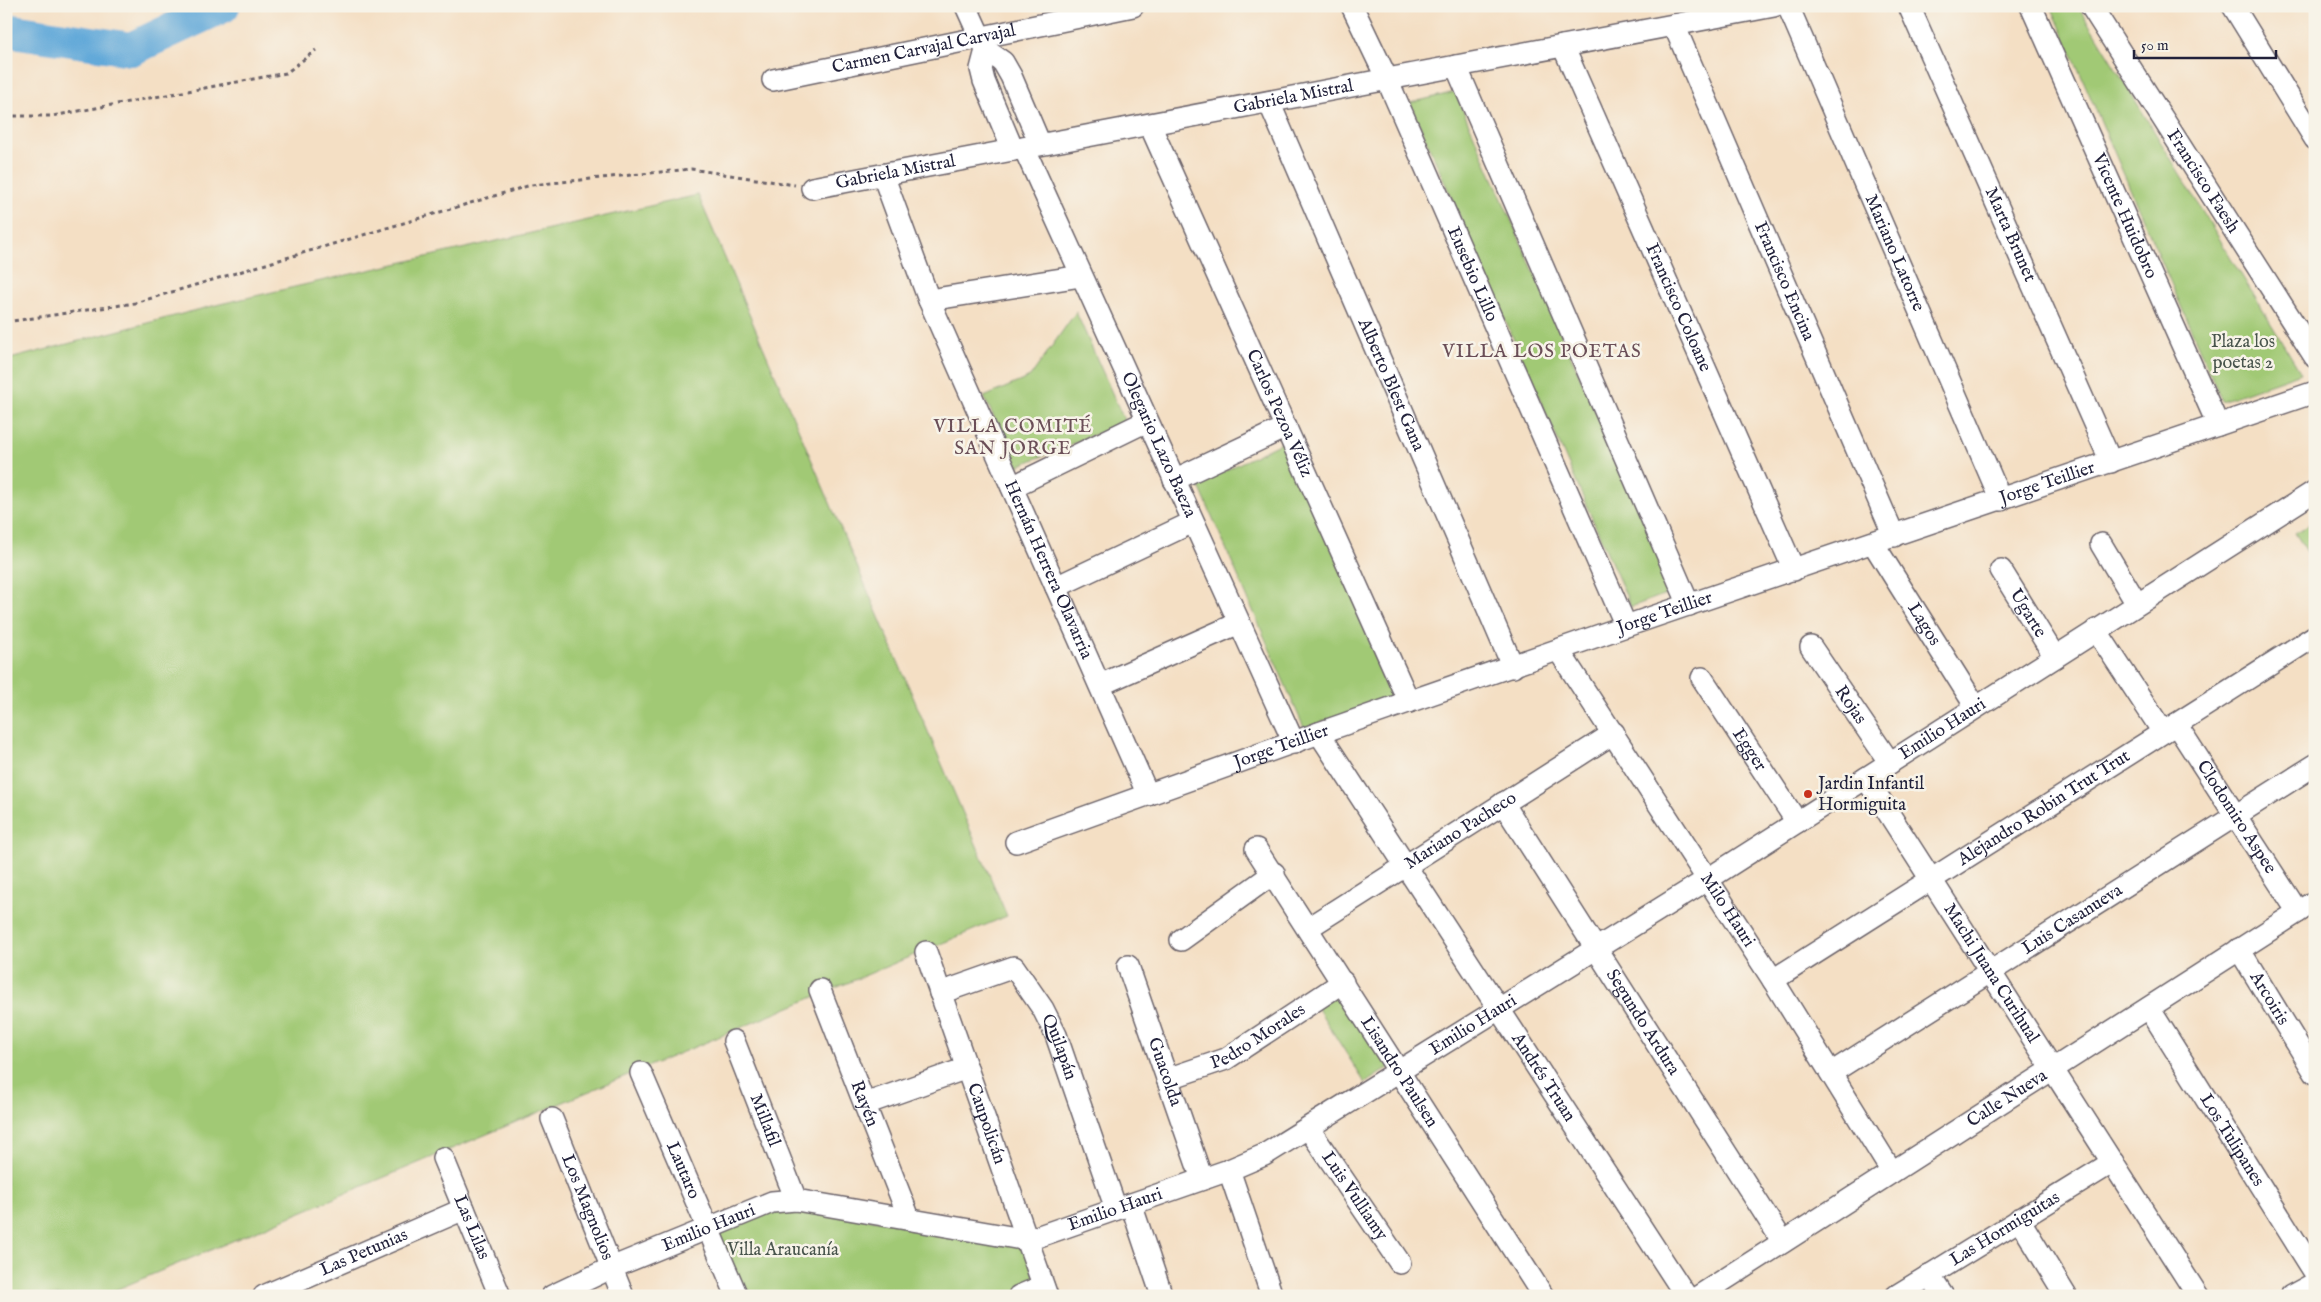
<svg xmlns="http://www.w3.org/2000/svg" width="2321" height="1302" viewBox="0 0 2321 1302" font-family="'IM FELL English',serif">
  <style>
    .green { fill: #a1c974; stroke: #627658 }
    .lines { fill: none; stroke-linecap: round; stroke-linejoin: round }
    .river { stroke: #62a9d9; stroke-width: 34 }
    .street-casing { stroke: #6c646b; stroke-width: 24 }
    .path { stroke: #6c646b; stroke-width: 3; stroke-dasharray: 4 4; stroke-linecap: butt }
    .street { stroke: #fff; stroke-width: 21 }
    .poi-dot { fill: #c8321e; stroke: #f7f3e8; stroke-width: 2 }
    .labels { text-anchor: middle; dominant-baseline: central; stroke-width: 5; stroke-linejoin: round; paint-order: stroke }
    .street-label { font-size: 18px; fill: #22223b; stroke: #f7f3e8 }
    .park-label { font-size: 18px; fill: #48544c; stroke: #f7f3e8 }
    .poi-label { font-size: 18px; fill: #22223b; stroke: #f7f3e8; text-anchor: start }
    .neighbourhood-label { font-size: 19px; letter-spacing: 1px; fill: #6a4e57; stroke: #f7f3e8 }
  </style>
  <rect width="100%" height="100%" fill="#f7f3e8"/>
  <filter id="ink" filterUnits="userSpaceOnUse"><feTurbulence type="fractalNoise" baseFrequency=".02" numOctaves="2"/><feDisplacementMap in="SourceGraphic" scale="10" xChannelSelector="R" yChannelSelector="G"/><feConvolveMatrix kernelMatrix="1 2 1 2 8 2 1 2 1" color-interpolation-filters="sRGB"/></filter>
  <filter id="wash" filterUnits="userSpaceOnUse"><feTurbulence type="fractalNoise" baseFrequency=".0096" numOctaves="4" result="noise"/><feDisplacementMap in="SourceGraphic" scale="20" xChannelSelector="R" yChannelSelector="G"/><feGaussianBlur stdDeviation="1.12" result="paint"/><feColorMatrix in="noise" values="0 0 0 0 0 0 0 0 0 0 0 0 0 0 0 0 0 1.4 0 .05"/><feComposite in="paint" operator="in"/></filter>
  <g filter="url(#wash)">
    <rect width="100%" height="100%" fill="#f4dfc4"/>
    <path class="green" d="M2051 6H2078L2301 373 2222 401Z
      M1455 92 1674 591 1631 607 1410 103Z
      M698 195 1007 916 101 1296H6V360L220 304Z
      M1076 312 1125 422 1018 466 984 397 1030 377Z
      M1291 438 1400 696 1304 728 1198 484Z
      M2315 521V564L2295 533Z
      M1340 988 1390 1067 1365 1083 1315 1004Z
      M771 1205 1026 1242 1041 1284 1013 1296H741L712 1230Z"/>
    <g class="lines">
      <path class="river" d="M6 30 131 49 223 6"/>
    </g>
  </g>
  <g filter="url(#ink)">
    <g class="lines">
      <defs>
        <g id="street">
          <path d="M966 6 986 50 1003 62 1011 76 1040 144"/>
          <path id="s1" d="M1352 6 1387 79 1626 626"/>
          <path id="s2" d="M1788 6 2001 500"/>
          <path id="s3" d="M1909 6 2111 462"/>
          <path id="s4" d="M2031 6 2218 425"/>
          <path id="s5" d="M2091 6 2315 357"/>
          <path d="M2233 6 2315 139"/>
          <path id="s6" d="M1674 25 1894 536"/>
          <path id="s7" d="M1563 46 1794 570"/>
          <path d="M986 50 981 69 984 81 1013 150"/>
          <path d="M1456 66 1689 605"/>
          <path id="s8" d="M773 80 1133 6"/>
          <path id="s9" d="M1269 102 1513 667"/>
          <path id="s10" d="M1150 125 1409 702"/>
          <path id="s11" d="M1024 148 1294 743"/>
          <path id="s12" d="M883 175 929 300 1148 795"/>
          <path id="s13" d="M812 188 1774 6"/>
          <path d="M929 300 1081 276"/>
          <path d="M1174 480 1286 427"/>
          <path d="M1012 487 1147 421"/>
          <path id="s14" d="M1873 543 1976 707"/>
          <path d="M2101 544 2137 604"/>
          <path id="s15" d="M2001 570 2055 657"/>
          <path d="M1056 587 1193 522"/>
          <path d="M2096 630 2163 732"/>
          <path id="s16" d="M1811 647 1890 763"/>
          <path id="s17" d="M1559 651 1773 980 1892 1172"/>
          <path id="s18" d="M1702 678 1797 822"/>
          <path d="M1100 685 1239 623"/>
          <path id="s19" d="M2176 724 2298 912"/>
          <path id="s20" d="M1319 733 1686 1296"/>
          <path id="s21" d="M1866 778 2198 1296"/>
          <path id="s22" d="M1503 803 1783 1242"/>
          <path id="s23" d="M1016 842 1319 733 1626 626 2315 392"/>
          <path id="s24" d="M1256 849 1543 1296"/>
          <path id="s25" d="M1308 928 1614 733"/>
          <path d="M1181 940 1274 873"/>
          <path id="s26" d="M2239 949 2315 1073"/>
          <path id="s27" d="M926 952 1047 1296"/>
          <path id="s28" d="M1128 966 1202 1179"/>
          <path id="s29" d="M1773 980 2315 636"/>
          <path id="s30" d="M820 990 909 1218"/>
          <path id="s31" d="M940 993 1014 967 1043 1009 1056 1035 1116 1209"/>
          <path id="s32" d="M2149 1008 2315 1273"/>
          <path id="s33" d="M734 1041 796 1200"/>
          <path id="s34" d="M641 1073 737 1296"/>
          <path id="s35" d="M1831 1073 2315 765"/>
          <path id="s36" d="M1167 1079 1226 1059 1343 982"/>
          <path d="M865 1104 967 1068"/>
          <path id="s37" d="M552 1119 623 1296"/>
          <path id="s38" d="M1309 1129 1400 1263"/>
          <path id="s39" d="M443 1158 500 1296"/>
          <path d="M1229 1170 1272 1296"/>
          <path d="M1131 1204 1162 1296"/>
          <path d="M2019 1219 2066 1296"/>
          <path d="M1929 1275 1943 1296"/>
          <path id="s40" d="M264 1296 464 1209"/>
          <path id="s41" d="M552 1296 611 1268 772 1202 796 1200 1028 1240 1229 1170 1264 1155 1708 879 2315 491"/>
          <path d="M1019 1296 1043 1286"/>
          <path id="s42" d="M1699 1296 2315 901"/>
          <path id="s43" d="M1896 1296 2113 1162"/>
          <path d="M2291 1296 2315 1283"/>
        </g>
      </defs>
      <use href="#street" class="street-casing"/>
      <path class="path" d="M6 116H52L286 73 316 50
        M6 322 135 303 531 185 691 169 795 185"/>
      <use href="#street" class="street"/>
    </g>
  </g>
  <circle class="poi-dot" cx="1808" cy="794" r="5"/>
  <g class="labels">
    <g class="street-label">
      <text stroke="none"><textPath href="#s8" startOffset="154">Carmen Carvajal Carvajal</textPath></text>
      <text stroke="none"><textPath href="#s13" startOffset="490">Gabriela Mistral</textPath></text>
      <text stroke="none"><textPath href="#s13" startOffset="85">Gabriela Mistral</textPath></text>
      <text stroke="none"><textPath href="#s5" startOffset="208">Francisco Faesh</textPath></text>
      <text stroke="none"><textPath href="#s4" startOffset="230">Vicente Huidobro</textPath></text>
      <text stroke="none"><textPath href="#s3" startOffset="250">Marta Brunet</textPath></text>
      <text stroke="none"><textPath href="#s2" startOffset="269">Mariano Latorre</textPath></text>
      <text stroke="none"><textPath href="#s1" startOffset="294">Eusebio Lillo</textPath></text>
      <text stroke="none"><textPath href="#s6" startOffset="279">Francisco Encina</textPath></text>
      <text stroke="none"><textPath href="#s7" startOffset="286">Francisco Coloane</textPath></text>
      <text stroke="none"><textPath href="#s9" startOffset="308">Alberto Blest Gana</textPath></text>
      <text stroke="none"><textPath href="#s10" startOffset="316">Carlos Pezoa Véliz</textPath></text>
      <text stroke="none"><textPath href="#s11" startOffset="326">Olegario Lazo Baeza</textPath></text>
      <text stroke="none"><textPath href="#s23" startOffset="1092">Jorge Teillier</textPath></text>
      <text stroke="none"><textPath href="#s12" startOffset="428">Hernán Herrera Olavarria</textPath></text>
      <text stroke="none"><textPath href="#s23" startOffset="688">Jorge Teillier</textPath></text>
      <text stroke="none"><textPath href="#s15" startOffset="51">Ugarte</textPath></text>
      <text stroke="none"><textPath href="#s14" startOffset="96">Lagos</textPath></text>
      <text stroke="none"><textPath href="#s16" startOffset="70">Rojas</textPath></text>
      <text stroke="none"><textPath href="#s41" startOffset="1551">Emilio Hauri</textPath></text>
      <text stroke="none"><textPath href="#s23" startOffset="282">Jorge Teillier</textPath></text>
      <text stroke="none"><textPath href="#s18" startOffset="86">Egger</textPath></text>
      <text stroke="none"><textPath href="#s29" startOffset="321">Alejandro Robin Trut Trut</textPath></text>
      <text stroke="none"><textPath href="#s19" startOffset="111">Clodomiro Aspee</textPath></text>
      <text stroke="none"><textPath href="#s25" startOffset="181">Mariano Pacheco</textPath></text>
      <text stroke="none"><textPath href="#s17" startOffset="309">Milo Hauri</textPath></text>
      <text stroke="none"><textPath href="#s35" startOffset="286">Luis Casanueva</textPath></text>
      <text stroke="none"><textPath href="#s21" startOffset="232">Machi Juana Curihual</textPath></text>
      <text stroke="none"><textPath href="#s26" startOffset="58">Arcoiris</textPath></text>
      <text stroke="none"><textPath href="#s22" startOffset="260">Segundo Ardura</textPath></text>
      <text stroke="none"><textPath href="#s41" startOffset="996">Emilio Hauri</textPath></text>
      <text stroke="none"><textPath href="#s36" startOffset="101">Pedro Morales</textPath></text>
      <text stroke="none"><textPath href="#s31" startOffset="171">Quilapán</textPath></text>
      <text stroke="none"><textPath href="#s24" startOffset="265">Lisandro Paulsen</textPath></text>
      <text stroke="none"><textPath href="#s28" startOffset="112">Guacolda</textPath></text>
      <text stroke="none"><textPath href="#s20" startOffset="411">Andrés Truan</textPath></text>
      <text stroke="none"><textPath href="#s42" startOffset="366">Calle Nueva</textPath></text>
      <text stroke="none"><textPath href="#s30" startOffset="122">Rayén</textPath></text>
      <text stroke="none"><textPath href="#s33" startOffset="85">Millafil</textPath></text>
      <text stroke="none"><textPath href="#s27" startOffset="182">Caupolicán</textPath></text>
      <text stroke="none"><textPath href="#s32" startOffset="156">Los Tulipanes</textPath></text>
      <text stroke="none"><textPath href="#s34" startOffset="106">Lautaro</textPath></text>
      <text stroke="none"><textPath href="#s38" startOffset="81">Luis Vulliamy</textPath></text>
      <text stroke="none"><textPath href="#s37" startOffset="95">Los Magnolios</textPath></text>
      <text stroke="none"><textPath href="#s41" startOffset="591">Emilio Hauri</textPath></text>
      <text stroke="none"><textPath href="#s39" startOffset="75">Las Lilas</textPath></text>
      <text stroke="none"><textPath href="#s41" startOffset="171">Emilio Hauri</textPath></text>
      <text stroke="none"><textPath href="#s43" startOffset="128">Las Hormiguitas</textPath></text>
      <text stroke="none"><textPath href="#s40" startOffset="109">Las Petunias</textPath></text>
    </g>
    <g class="park-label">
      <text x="2243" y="342">Plaza los<tspan x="2243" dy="21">poetas 2</tspan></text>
      <text x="783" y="1250">Villa Araucanía</text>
    </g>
    <g class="poi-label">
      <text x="1818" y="784">Jardin Infantil<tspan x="1818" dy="21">Hormiguita</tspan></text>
    </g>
    <g class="neighbourhood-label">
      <text x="1542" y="352">VILLA LOS POETAS</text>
      <text x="1013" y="427">VILLA COMITÉ<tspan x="1013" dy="22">SAN JORGE</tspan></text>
    </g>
  </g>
  <rect width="2321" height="1302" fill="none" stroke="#f7f3e8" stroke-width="25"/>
  <path d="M2134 50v8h142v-8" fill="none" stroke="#22223b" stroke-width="2.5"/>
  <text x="2141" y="50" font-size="15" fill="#22223b" stroke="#f7f3e8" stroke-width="4" paint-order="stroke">50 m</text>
</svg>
